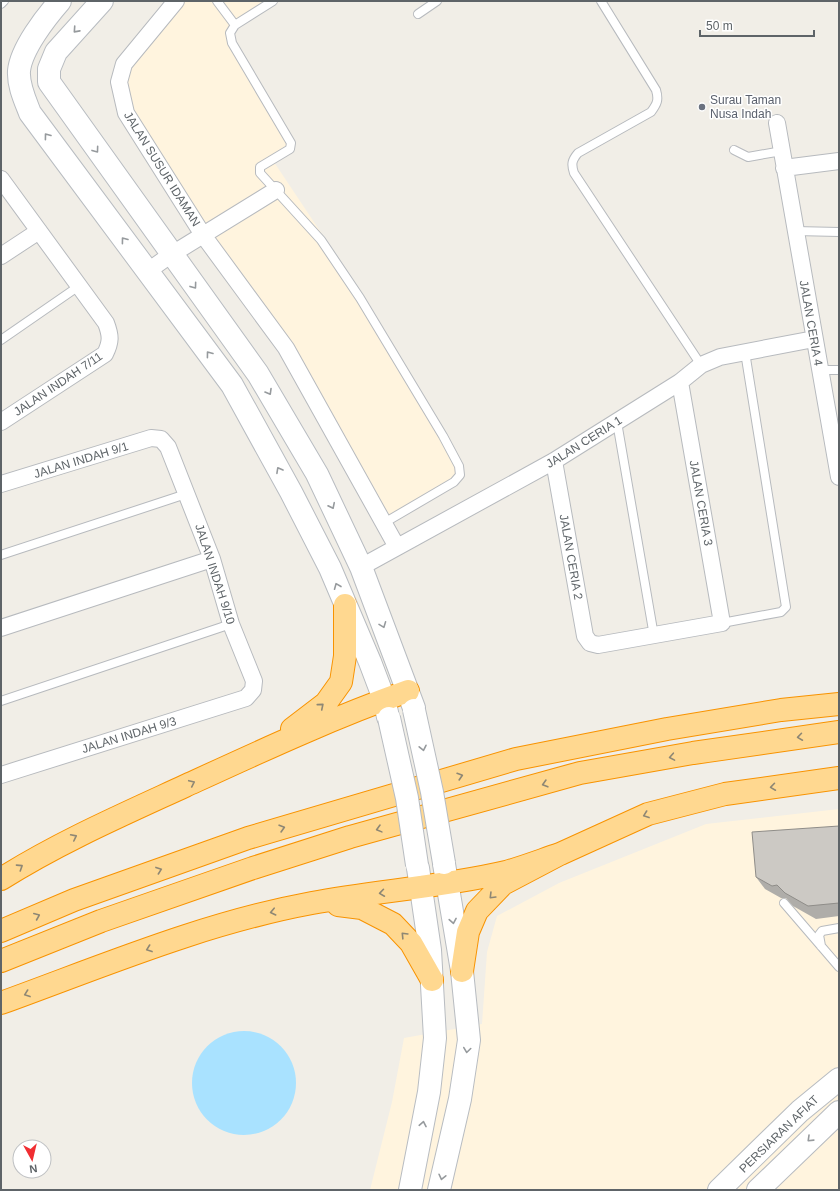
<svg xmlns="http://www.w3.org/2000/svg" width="840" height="1191" viewBox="0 0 840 1191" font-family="Arial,sans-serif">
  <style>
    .commercial { fill: #fff4de }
    .water { fill: #a9e2ff }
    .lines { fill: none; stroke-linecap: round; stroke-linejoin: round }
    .lane-casing { stroke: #b7babe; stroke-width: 10 }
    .street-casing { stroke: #b7babe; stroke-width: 18 }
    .secondary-casing { stroke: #b8bcc1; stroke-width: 24 }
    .highway-casing { stroke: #f89300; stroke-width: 24 }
    .lane { stroke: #fff; stroke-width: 8 }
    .street { stroke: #fff; stroke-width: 16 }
    .secondary { stroke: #fff; stroke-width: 22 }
    .highway { stroke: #ffd890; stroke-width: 22 }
    .secondary-bridge-casing { stroke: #b8bcc1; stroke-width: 24; stroke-linecap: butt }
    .secondary-bridge { stroke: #fff; stroke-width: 22 }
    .wall { fill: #afada9 }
    .building { fill: #ccc9c4; stroke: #8f8d89 }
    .oneway { stroke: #969a9d }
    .oneway2 { stroke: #8e8774 }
    .worship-dot { fill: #6b7280; stroke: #fff; stroke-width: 1.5 }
    .labels { text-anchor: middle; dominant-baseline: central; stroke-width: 3; stroke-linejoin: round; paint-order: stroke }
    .worship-label { font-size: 12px; fill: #5b616d; stroke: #fff; text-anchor: start }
    .street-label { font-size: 12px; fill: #5e6468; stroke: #fff }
  </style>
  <rect width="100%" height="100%" fill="#f1eee7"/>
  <path class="commercial" d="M169 1H279L238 27 234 34 236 42 295 141 293 151 274 162 324 237 463 476 455 486 381 528 283 352 121 116 120 60Z
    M839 809V1190H370L392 1102 404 1038 482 1024 487 952 497 916 559 883 706 824Z"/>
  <path class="water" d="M192 1083a52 52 0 1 1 104 0a52 52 0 1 1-104 0Z"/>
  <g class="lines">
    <defs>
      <path id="lane" d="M217 1 235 25
        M273 1 235 25 230 33 232 43 291 143 290 149 260 167V173L321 240 360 298 443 436 459 466 460 475 454 482 384 523
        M601 1 656 90C659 100 657 104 651 112L578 153C572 160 571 164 574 173L701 365
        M1 4 4 1
        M418 14 437 1
        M734 150 748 157 782 151
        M795 231 839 232
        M1 340 79 286
        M820 370H839
        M617 422 654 636
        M1 555 186 494
        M722 623 781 612 786 607 745 352
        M1 701 231 624
        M784 903 839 967
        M821 946 819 935 822 931 839 928"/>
      <path id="street" d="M176 1 124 64 119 82 126 113 203 235 286 348 397 547
        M777 123 839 477
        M784 168 839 161
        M1 179 106 323C111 336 111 342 105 354L1 422
        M1 256 39 231
        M148 271 169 256 276 190
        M554 461 585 636 590 643 598 645 722 623 680 382
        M1 484 151 438 161 439 168 447 212 559 231 624 254 681 253 690 246 698 1 775
        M361 567 554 461 680 382 701 365 720 357 814 339
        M1 628 212 559"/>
      <path id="secondary" d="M60 1C46 17 21 49 19 71 18 85 25 100 30 113L232 385 291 492 330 568 370 662 384 699 388 717
        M102 1 56 52 49 69V82L258 374 317 474 361 567 414 708
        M410 1190 429 1092 435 1038 430 950 418 868
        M439 1190 460 1099 469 1040 462 971 444 864
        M719 1190 800 1111 839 1079
        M758 1190 839 1112"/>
      <path id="highway" d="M292 729 326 703 341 682 345 656V605
        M1 879C60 842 122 815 185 786 259 752 332 718 408 691
        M338 905 362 908 393 924 411 943 432 980
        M1 931 74 900 248 838 516 759 667 729 781 710 839 704
        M1 961 101 921 253 868 350 837 580 773 693 753 839 732
        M462 971 468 932 477 911 503 884 560 854 648 814 725 794 839 778
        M1 1003C103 966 204 923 312 903 376 891 442 887 506 872 524 867 542 860 560 854"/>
    </defs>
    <use href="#lane" class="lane-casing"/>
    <use href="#street" class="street-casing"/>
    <use href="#secondary" class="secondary-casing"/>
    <use href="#highway" class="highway-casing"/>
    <use href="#lane" class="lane"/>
    <use href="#street" class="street"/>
    <use href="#secondary" class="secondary"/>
    <use href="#highway" class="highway"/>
    <defs>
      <path id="secondary-bridge" d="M414 710 432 792 444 863
        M389 718 407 798 417 865"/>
    </defs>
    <use href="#secondary-bridge" class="secondary-bridge-casing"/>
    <use href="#secondary-bridge" class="secondary-bridge"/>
  </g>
  <path class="wall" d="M839 826V916L816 919 793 906 786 898H781L765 889 756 877Z"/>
  <path class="building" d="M839 826V903L808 906 785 893 777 885 772 886 756 877 752 832Z"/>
  <defs><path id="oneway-chevron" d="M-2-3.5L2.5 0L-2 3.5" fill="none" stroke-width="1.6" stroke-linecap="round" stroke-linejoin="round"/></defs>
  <g class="oneway">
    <use href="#oneway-chevron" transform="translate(76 30) rotate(132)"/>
    <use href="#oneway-chevron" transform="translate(47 136) rotate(-127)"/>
    <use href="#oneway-chevron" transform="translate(96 150) rotate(54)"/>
    <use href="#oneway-chevron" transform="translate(124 240) rotate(-127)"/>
    <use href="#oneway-chevron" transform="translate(194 286) rotate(54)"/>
    <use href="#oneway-chevron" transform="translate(209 354) rotate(-127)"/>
    <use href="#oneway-chevron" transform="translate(269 392) rotate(60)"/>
    <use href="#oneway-chevron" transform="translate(279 470) rotate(-119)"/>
    <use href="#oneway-chevron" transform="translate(332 506) rotate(64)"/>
    <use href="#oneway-chevron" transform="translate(337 586) rotate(-112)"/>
    <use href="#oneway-chevron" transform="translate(383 625) rotate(69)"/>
    <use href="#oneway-chevron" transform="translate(423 748) rotate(78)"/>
    <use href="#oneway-chevron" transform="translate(453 921) rotate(80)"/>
    <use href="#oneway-chevron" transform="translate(467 1050) rotate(98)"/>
    <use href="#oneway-chevron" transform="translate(423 1124) rotate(-79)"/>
    <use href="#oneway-chevron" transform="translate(810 1139) rotate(136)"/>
    <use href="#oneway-chevron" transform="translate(442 1177) rotate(103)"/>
  </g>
  <g class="oneway2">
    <use href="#oneway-chevron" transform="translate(321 706) rotate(-40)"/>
    <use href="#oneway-chevron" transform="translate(800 737) rotate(172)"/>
    <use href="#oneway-chevron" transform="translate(672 757) rotate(170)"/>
    <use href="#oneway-chevron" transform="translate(460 776) rotate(-17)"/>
    <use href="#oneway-chevron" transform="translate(192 783) rotate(-25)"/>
    <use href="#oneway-chevron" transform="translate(545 784) rotate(164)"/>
    <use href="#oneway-chevron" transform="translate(773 787) rotate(172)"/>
    <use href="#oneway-chevron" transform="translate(646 815) rotate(160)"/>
    <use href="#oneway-chevron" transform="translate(282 828) rotate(-16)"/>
    <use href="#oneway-chevron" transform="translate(379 829) rotate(165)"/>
    <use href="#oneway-chevron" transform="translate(74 837) rotate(-27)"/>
    <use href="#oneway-chevron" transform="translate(20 867) rotate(-33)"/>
    <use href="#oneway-chevron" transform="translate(159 870) rotate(-20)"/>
    <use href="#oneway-chevron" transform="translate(382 893) rotate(172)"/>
    <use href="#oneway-chevron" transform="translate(492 896) rotate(135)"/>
    <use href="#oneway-chevron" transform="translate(273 912) rotate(167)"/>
    <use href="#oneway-chevron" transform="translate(37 916) rotate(-23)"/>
    <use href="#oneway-chevron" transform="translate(404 935) rotate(-134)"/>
    <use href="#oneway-chevron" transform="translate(149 949) rotate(160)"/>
    <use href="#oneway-chevron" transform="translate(27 994) rotate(160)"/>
  </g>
  <circle class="worship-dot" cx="702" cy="107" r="4"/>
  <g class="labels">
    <g class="worship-label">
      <text x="710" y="100">Surau Taman<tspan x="710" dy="14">Nusa Indah</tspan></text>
    </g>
    <g class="street-label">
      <text transform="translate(162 169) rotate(58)">JALAN SUSUR IDAMAN</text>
      <text transform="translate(811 323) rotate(80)">JALAN CERIA 4</text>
      <text transform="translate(58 384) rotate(-34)">JALAN INDAH 7/11</text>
      <text transform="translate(584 442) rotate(-32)">JALAN CERIA 1</text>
      <text transform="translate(81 460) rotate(-17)">JALAN INDAH 9/1</text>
      <text transform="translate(701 503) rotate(80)">JALAN CERIA 3</text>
      <text transform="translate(571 557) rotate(80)">JALAN CERIA 2</text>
      <text transform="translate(215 574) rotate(72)">JALAN INDAH 9/10</text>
      <text transform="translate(129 735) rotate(-17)">JALAN INDAH 9/3</text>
      <text transform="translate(779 1134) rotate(-44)">PERSIARAN AFIAT</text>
    </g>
  </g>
  <rect width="840" height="1191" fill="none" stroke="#5e6468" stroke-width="4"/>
  <g transform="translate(32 1159) rotate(172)"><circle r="19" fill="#ffffff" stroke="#bfc1c3"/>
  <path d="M0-3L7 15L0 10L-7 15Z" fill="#f02e32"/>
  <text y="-6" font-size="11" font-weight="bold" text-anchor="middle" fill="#5e6468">N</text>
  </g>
  <path d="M700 30v6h114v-6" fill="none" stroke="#5e6468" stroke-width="2"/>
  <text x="706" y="30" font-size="12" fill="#5e6468" stroke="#ffffff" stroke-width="3" paint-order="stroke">50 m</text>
</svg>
